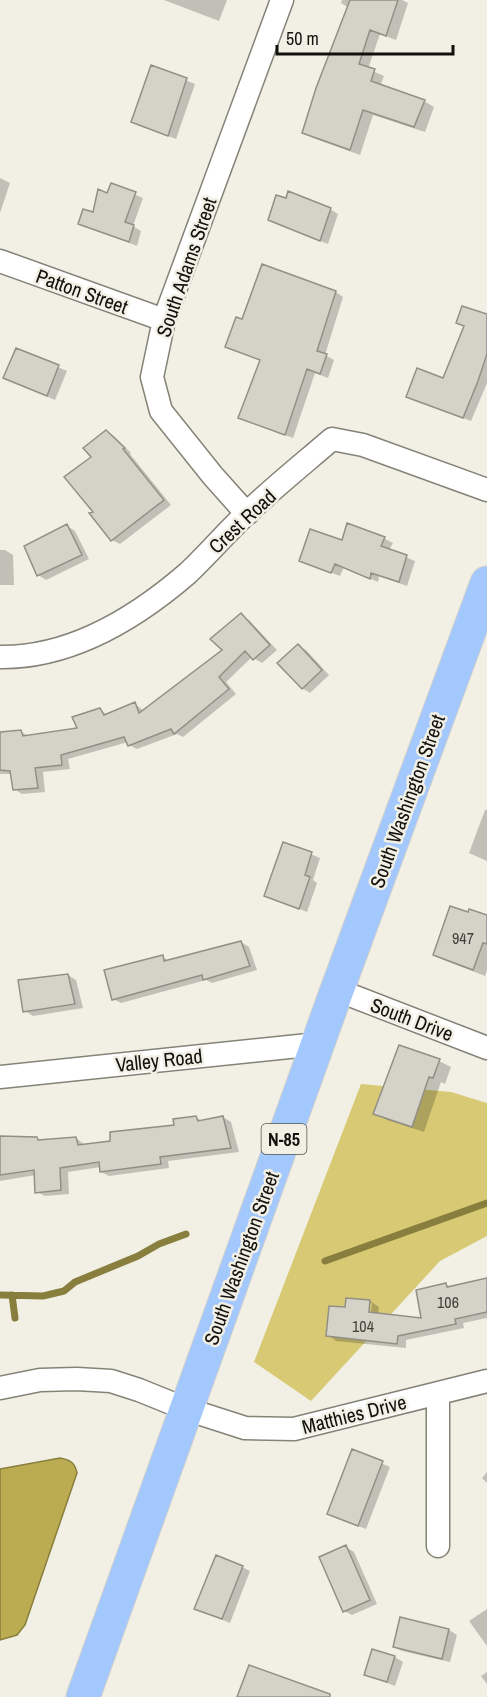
<svg xmlns="http://www.w3.org/2000/svg" width="487" height="1697" viewBox="0 0 487 1697" font-family="'Archivo Narrow',sans-serif">
  <style>
    .green { fill: #d8ca75 }
    .water { fill: #bbac52; stroke: #887e3d; stroke-width: 1.5 }
    .shadow { fill: #0003; fill-rule: evenodd }
    .lines { fill: none; stroke-linecap: round; stroke-linejoin: round }
    .stream { stroke: #887e3d; stroke-width: 7 }
    .building { fill: #d5d3c8; stroke: #929086; stroke-width: 1.5 }
    .minor-casing { stroke: #848378; stroke-width: 25 }
    .primary-casing { stroke: #cfcfcf; stroke-width: 35 }
    .minor { stroke: #fff; stroke-width: 22 }
    .primary { stroke: #a2c8fd; stroke-width: 33 }
    .labels { text-anchor: middle; dominant-baseline: central; stroke-width: 5; stroke-linejoin: round; paint-order: stroke }
    .number-label { font-size: 16px; fill: #42423c }
    .shield { fill: #f2f0e5; stroke: #54544e; stroke-width: 1.5 }
    .shield-label { font-size: 18px; font-weight: bold; fill: #11110d }
    .street-label { font-size: 20px; fill: #11110d; stroke: #f2f0e5 }
  </style>
  <rect width="100%" height="100%" fill="#f2f0e5"/>
  <path class="green" d="M361 1084 451 1092 487 1103V1236L440 1261 311 1401 254 1362Z"/>
  <path class="water" d="M60 1458C71 1460 75 1463 77 1473L25 1625 17 1635 0 1640V1469Z"/>
  <path class="shadow" d="M164 0H227L219 21Z
    M342 0H402L408 3 396 40 380 34 368 69 384 76 380 86 424 101 434 107 425 132 373 115 360 155 313 138 303 132 349 8 341 3Z
    M152 67 195 84 176 139 140 125Z
    M0 178 10 183 0 213Z
    M112 185 143 198 133 226 141 231 137 246 80 223 94 214 108 195Z
    M330 209 338 214 328 244 269 220Z
    M336 292 343 297 325 355 334 360 328 378 315 373 293 438 248 421 262 360 243 320Z
    M487 315V383L471 421 408 397 444 380Z
    M17 350 67 371 55 400 13 382Z
    M106 431 114 436 131 453 130 454 171 505 120 544 112 540 95 512 93 458Z
    M348 525 385 539 393 543 389 550 415 561 407 586 379 576 378 582 344 567 340 576 301 561 343 542Z
    M67 526 75 531 89 559 46 580 38 575Z
    M0 550H5L13 555 14 585H0Z
    M241 615 249 620 277 650 262 663 252 657 226 682 236 694 183 737 177 734 137 749 129 745 128 742 68 759 70 769 43 772 45 792 22 794 14 789 12 774H0V734L20 731 28 736 79 730 100 710 108 715 135 704 144 711 224 651Z
    M298 646 306 650 329 675 310 693 302 688Z
    M485 810H487V861L469 853Z
    M284 843 320 858 313 880 317 883 307 912 266 895Z
    M469 914 487 917V970L485 976 446 961 434 955Z
    M241 942 249 947 257 970 212 983 206 980 121 1003 113 999 163 957 169 961Z
    M68 975 76 980 83 1008 33 1016 25 1011Z
    M400 1047 439 1061 451 1067 445 1084 441 1082 424 1132 387 1120 375 1113Z
    M196 1117 203 1122 223 1117 231 1122 239 1152 168 1161 169 1168 109 1176 101 1172V1167L68 1172 69 1194 45 1196 37 1192 36 1175 0 1181V1146L76 1138 85 1145 112 1142 176 1126Z
    M487 1280V1318L463 1323 464 1328 406 1340V1348L336 1341 328 1335 346 1309 347 1299 370 1301 379 1307 378 1314 423 1319 446 1285 450 1287ZM369 1303H372L370 1320 367 1319Z
    M353 1451 390 1467 366 1529 336 1518Z
    M487 1472V1483L482 1478Z
    M346 1547 354 1552 377 1604 352 1615 344 1611Z
    M242 1567 250 1571 230 1623 204 1612Z
    M487 1609V1646L469 1621Z
    M401 1619 449 1630 457 1635 450 1662 402 1651 394 1647Z
    M395 1657 403 1662 395 1686 366 1675Z
    M487 1672V1684L481 1676Z"/>
  <g class="lines">
    <path class="stream" d="M325 1261 487 1203
      M0 1295 43 1296 64 1291 75 1282 138 1256 159 1244 186 1234
      M12 1295 15 1318"/>
  </g>
  <path class="building" d="M350 0H398L386 36 370 30 359 64 375 69 371 81 425 100 414 127 363 110 350 150 302 133 316 88Z
    M151 65 187 78 168 136 131 122Z
    M111 183 136 192 125 222 134 225 129 242 78 224 83 209 93 212 98 189 107 193Z
    M288 191 331 208 320 241 268 220 276 195 286 198Z
    M262 264 336 291 317 351 327 354 320 374 307 369 285 435 238 418 260 360 225 347 236 317 242 319Z
    M462 306 487 314V354L478 381 463 418 406 397 417 368 443 378 464 326 456 323Z
    M16 348 59 365 47 396 3 378Z
    M106 430 125 448 123 449 164 500 111 541 89 513 93 512 64 477 91 457 83 448Z
    M347 523 385 537 381 546 407 555 399 582 371 573 370 579 335 564 331 573 299 561 310 529 342 540Z
    M67 524 82 555 37 576 24 546Z
    M241 613 270 645 253 660 245 651 219 677 229 689 174 734 171 729 128 746 124 737 61 755 62 765 35 768 38 788 13 790 10 771 0 770V732L21 730 23 736 77 728 72 717 100 708 104 715 135 702 139 713 222 650 210 639Z
    M298 644 322 670 302 689 277 663Z
    M283 842 312 852 305 875 310 877 299 909 264 896Z
    M450 906 468 912 469 909 487 915V944L483 943 473 970 433 955Z
    M241 941 250 966 203 980 202 975 112 1000 104 970 163 955 164 961Z
    M68 974 75 1004 23 1012 18 980Z
    M399 1045 440 1059 433 1078 429 1077 412 1127 373 1114Z
    M196 1116 198 1121 223 1116 231 1148 160 1157 161 1164 100 1172 99 1162 60 1168 61 1190 35 1193 34 1170 0 1175V1136L37 1137 38 1140 76 1137 78 1145 110 1141V1132L174 1125 173 1119Z
    M487 1278V1312L455 1319 456 1324 398 1336 397 1344 326 1336 329 1306 345 1307 346 1298 370 1300 369 1312 421 1318 416 1290 446 1283 447 1287Z
    M352 1449 383 1461 358 1526 327 1514Z
    M346 1545 370 1600 343 1612 319 1557Z
    M216 1555 243 1566 222 1619 194 1609Z
    M400 1617 449 1629 442 1659 393 1647Z
    M372 1649 395 1656 387 1682 364 1675Z
    M249 1665 330 1694V1697H237Z"/>
  <g class="lines">
    <defs>
      <path id="minor" d="M0 261 164 320
        M247 514 213 476 161 411 152 377 164 320 282 0
        M0 657C71 658 136 618 188 573 208 554 226 533 246 514 273 488 303 464 332 439L363 445 487 490
        M337 990 487 1048
        M0 1077 318 1044
        M0 1388 40 1380 77 1379 111 1381 139 1390 186 1409 245 1428 294 1429 487 1381
        M438 1394V1546"/>
      <path id="primary" d="M83 1697 337 990 487 583"/>
    </defs>
    <use href="#minor" class="minor-casing"/>
    <use href="#primary" class="primary-casing"/>
    <use href="#minor" class="minor"/>
    <use href="#primary" class="primary"/>
  </g>
  <g class="labels">
    <g class="number-label">
      <text x="463" y="938">947</text>
      <text x="448" y="1302">106</text>
      <text x="363" y="1326">104</text>
    </g>
    <rect class="shield" x="261.5" y="1124" width="45" height="30" rx="4.5"/>
    <g class="shield-label">
      <text x="284" y="1139">N-85</text>
    </g>
    <g class="street-label">
      <text transform="translate(186 267) rotate(-71)">South Adams Street</text>
      <text transform="translate(82 291) rotate(20)">Patton Street</text>
      <text transform="translate(242 521) rotate(-43)">Crest Road</text>
      <text transform="translate(407 801) rotate(-70)">South Washington Street</text>
      <text transform="translate(412 1019) rotate(21)">South Drive</text>
      <text transform="translate(159 1060) rotate(-6)">Valley Road</text>
      <text transform="translate(241 1258) rotate(-70)">South Washington Street</text>
      <text transform="translate(354 1414) rotate(-14)">Matthies Drive</text>
    </g>
  </g>
  <path d="M277 45v9h176v-9" fill="none" stroke="#11110d" stroke-width="3"/>
  <text x="286" y="45" font-size="18" fill="#11110d" stroke="#f2f0e5" stroke-width="4.5" paint-order="stroke">50 m</text>
</svg>
